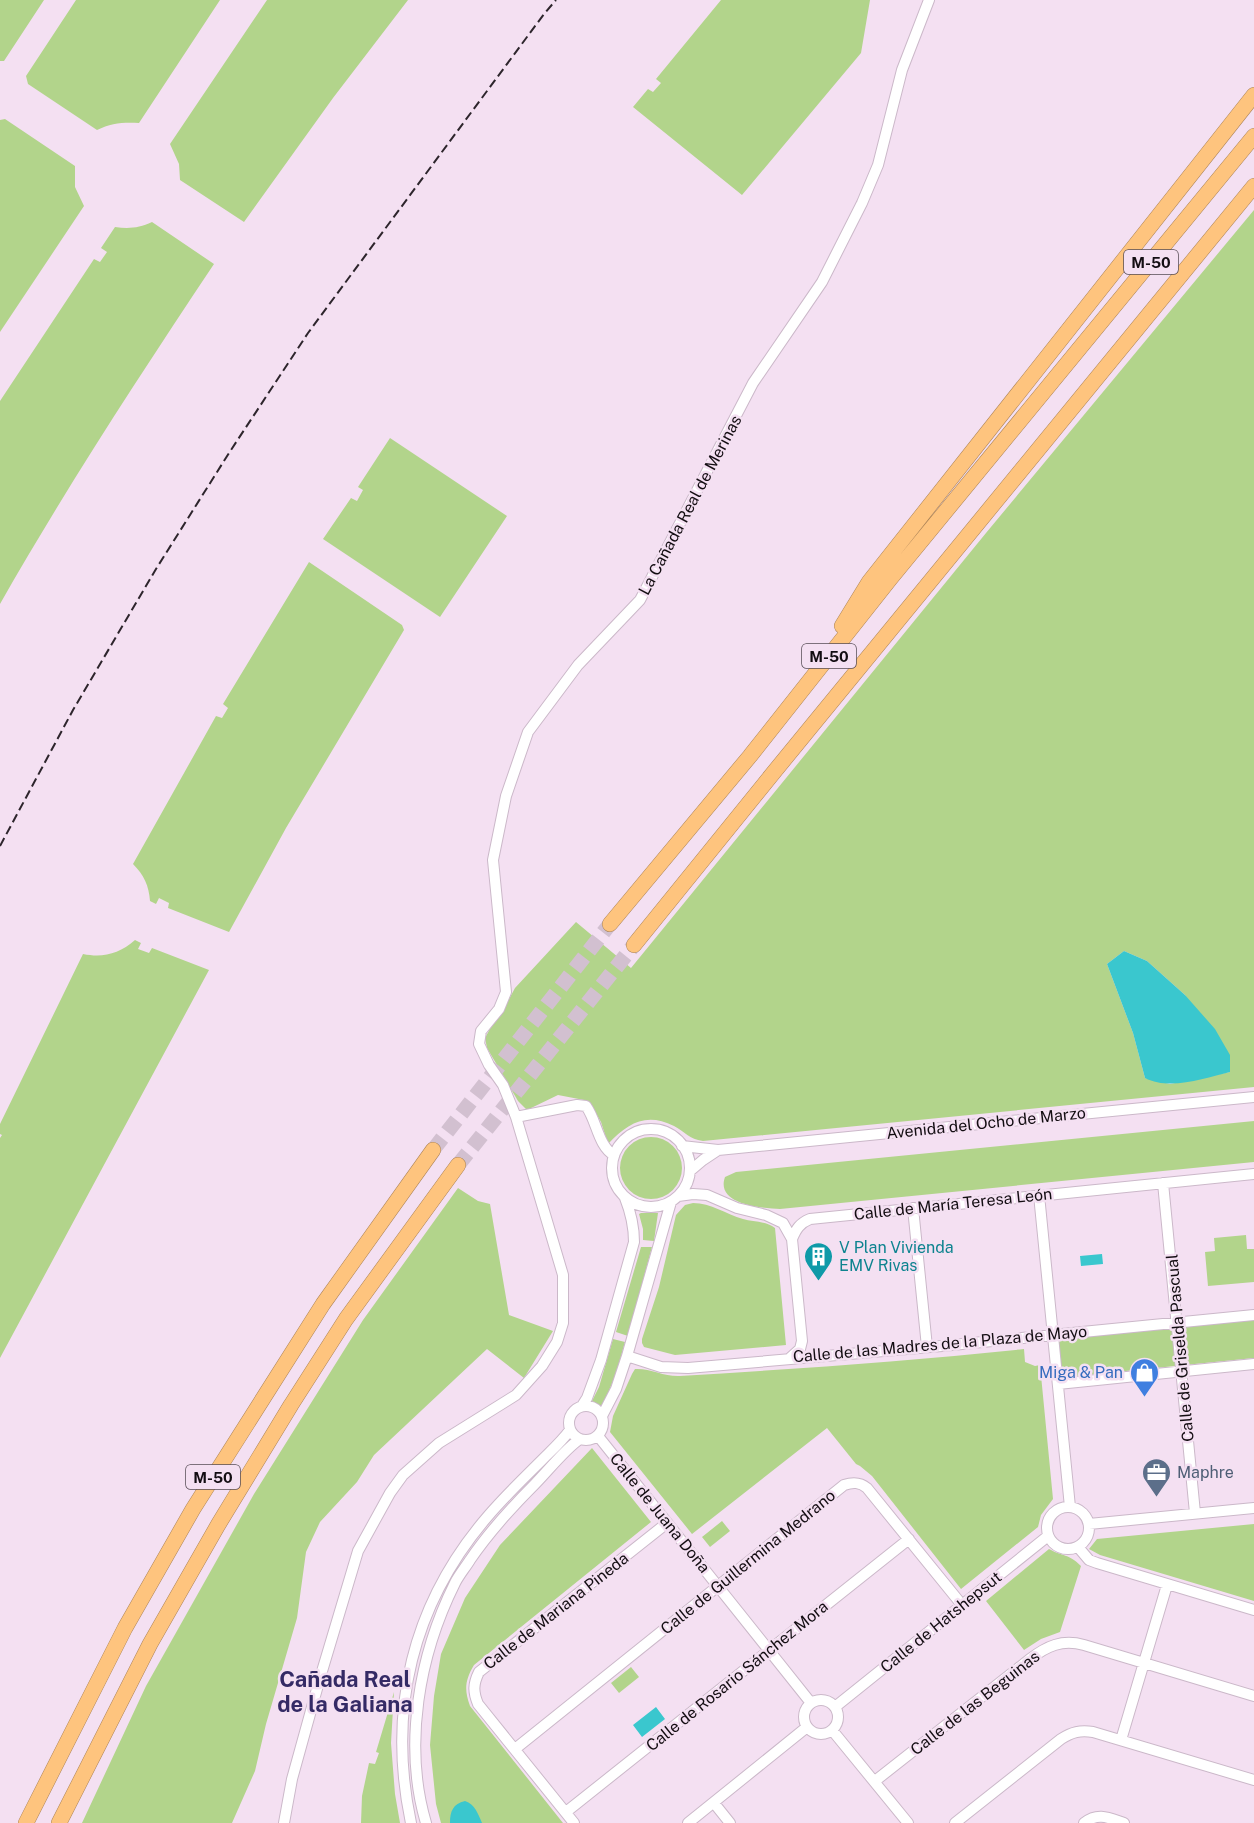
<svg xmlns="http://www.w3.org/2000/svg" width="1254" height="1823" viewBox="0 0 1254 1823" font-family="'Public Sans',sans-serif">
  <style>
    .green { fill: #b2d48b; fill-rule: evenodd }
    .water { fill: #3ac7ce }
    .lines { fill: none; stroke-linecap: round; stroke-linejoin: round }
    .highway-tunnel { stroke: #d2c0d0; stroke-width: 15; stroke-dasharray: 15 8; stroke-linecap: butt }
    .minor-casing { stroke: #cbb8c9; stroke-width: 12 }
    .highway-casing { stroke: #ac8458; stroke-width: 16 }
    .minor { stroke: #fff; stroke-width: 10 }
    .highway { stroke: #fec47e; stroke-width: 15 }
    .rail { stroke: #2d252c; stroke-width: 2; stroke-dasharray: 9 4.5; stroke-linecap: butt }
    .labels { text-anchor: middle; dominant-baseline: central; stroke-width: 5; stroke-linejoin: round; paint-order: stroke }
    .shield { fill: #f4e0f2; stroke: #564c55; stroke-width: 1.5 }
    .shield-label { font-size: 15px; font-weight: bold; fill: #130d12 }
    .street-label { font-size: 16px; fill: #130d12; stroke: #f4e0f2 }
    .culture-label { font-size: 16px; fill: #0d838f; stroke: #f4e0f2; text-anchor: start }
    .shop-label { font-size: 16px; fill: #366cbe; stroke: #f4e0f2; text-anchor: end }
    .service-label { font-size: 16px; fill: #4e5e75; stroke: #f4e0f2; text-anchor: start }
    .district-label { font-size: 22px; font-weight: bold; fill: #342a65; stroke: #f4e0f2 }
  </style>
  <rect width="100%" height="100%" fill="#f4e0f2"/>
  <path class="green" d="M0 0H44L4 61H0Z
    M76 0H220L139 123C124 122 111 123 97 130L28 84 26 76Z
    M267 0H408L333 98 244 222 180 180 179 164 170 144Z
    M721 0H870L861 53 742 195 633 107 648 89 653 92 661 83 656 79Z
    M5 119 75 166V187L84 206 0 332V120Z
    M1254 210V1087L703 1141C689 1139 685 1132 674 1126 646 1112 628 1123 608 1144L601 1122 591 1105 584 1100 558 1095 527 1110 518 1101 487 1048 485 1038 492 1025 500 1016 515 988 576 922 631 968 986 533ZM1124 951 1147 961 1185 995 1230 1072 1170 1084 1145 1078 1133 1033 1107 964Z
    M152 222 214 264C140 375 66 488 0 604V401L94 259 100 262 107 252 101 248 115 227C129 229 139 228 152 222Z
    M390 438 507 516 440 617 323 539 351 498 357 501 363 490 358 487Z
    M309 562 402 625 404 630 286 828 229 932 168 908 169 903 159 898 156 904 150 901C149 886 144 875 133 864L216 716 222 718 228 708 223 704Z
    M135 940 141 943 138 949 149 953 152 948 209 970 0 1358V1138L2 1135 0 1134V1124L83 954C103 958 119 954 135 940Z
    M1254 1121V1162L780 1209C763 1208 715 1205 725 1177L736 1172Z
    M620 1168a31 31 0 1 1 62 0a31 31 0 1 1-62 0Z
    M458 1188 478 1201 490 1204 509 1315 553 1331 524 1378 487 1349 374 1455 357 1482 320 1522 306 1552 297 1618 266 1724 255 1771 232 1823H82L146 1686 254 1494 363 1320Z
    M693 1203C711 1203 726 1214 743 1219 753 1222 766 1221 775 1228L786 1345 675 1355 644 1347 642 1343V1339L659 1287 676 1215 685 1205Z
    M641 1213H658L654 1241 643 1240V1229L639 1214Z
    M1246 1235 1247 1249H1254V1282L1208 1286 1205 1252 1215 1251 1214 1238Z
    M641 1247H652L628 1336 616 1332Z
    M1254 1320V1358L1066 1377 1062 1373 1059 1343 1060 1340 1063 1339Z
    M613 1339 625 1342 616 1374 602 1407 592 1401 599 1387Z
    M1024 1349 1025 1362 1035 1366 1040 1365 1053 1499 1041 1515 1038 1527 961 1589 872 1476 860 1466 856 1464 827 1428 692 1534 610 1432 613 1416 632 1374 635 1369C650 1368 665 1377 680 1376 795 1369 910 1361 1024 1349Z
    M592 1448 651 1522 474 1665C465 1680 464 1690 470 1706L563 1823H441L436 1804 430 1745 434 1696 441 1654 465 1598 500 1545Z
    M722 1521 730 1531 710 1547 702 1537Z
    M1254 1524V1601L1100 1555 1089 1549 1097 1539Z
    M1049 1549C1063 1557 1068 1553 1081 1566L1060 1632 1041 1639 1024 1650 986 1601Z
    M631 1667 639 1677 619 1693 611 1683Z
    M394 1692 391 1743 395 1794 400 1823H361L362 1796 369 1763 375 1764 379 1753 376 1752Z"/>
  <path class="water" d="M1124 951 1147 961 1185 995 1215 1029 1230 1055V1072C1205 1078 1170 1091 1145 1078L1133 1033 1107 964Z
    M1102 1254 1103 1264 1081 1266 1080 1256Z
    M656 1707 665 1719 642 1737 633 1725Z
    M465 1801C475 1804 478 1814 482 1823H450C450 1811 453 1804 465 1801Z"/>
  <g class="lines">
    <path class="highway-tunnel" d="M433 1150 610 924
      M458 1165 634 945"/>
    <defs>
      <path id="minor" d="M516 1117 577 1105 586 1106C597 1121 598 1146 614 1155
        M612 1168a39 39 0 1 1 78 0a39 39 0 1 1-78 0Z
        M682 1146 718 1150 1254 1097
        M690 1171 703 1160 718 1150
        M1163 1183 1195 1513
        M1039 1195 1070 1507
        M678 1196 693 1194 707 1195 737 1208 766 1215 783 1223 792 1239 802 1341 800 1349 790 1358
        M913 1208 927 1347
        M792 1239C796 1229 800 1223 810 1219L1254 1174
        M627 1356 661 1367 688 1368 942 1346 1254 1315
        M1058 1384 1254 1364
        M569 1423a17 17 0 1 1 34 0a17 17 0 1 1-34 0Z
        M582 1406 587 1398 601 1360 634 1242C634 1226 631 1213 625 1198
        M602 1416 616 1389 627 1356 671 1202
        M598 1436 811 1703
        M1047 1528a21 21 0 1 1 42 0a21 21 0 1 1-42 0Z
        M1089 1524 1254 1508
        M1078 1547 1089 1560 1097 1563 1254 1610
        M804 1717a17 17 0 1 1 34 0a17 17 0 1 1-34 0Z
        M835 1707 1048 1536
        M832 1730 908 1823
        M1121 1740 1167 1585
        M515 1749 844 1485C853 1482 860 1482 867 1488L962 1605
        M875 1781 1030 1659C1047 1646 1062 1639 1084 1645L1254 1696
        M714 1803 730 1823
        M566 1812 909 1539
        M284 1823 292 1779 320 1678 358 1551 390 1493 403 1475 439 1443 516 1395 542 1366 557 1342 563 1323V1275L516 1117 503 1085 489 1065 479 1044 481 1031 499 1009 506 992 493 860 506 796 528 732 578 665 640 600 753 383 822 282 862 203 878 165 902 70 929 0
        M411 1823C387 1710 412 1604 488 1516 505 1496 524 1478 542 1460 552 1450 562 1441 570 1430
        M426 1823C403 1745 419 1655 455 1583 459 1575 465 1568 470 1560 489 1532 511 1508 535 1484 547 1472 566 1448 580 1439
        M574 1823 478 1704C473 1692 473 1684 479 1672L667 1523
        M688 1823 807 1727
        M955 1823 1061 1739C1072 1732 1080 1730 1093 1732L1254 1780
        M1084 1823C1098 1812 1109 1818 1124 1823"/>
      <path id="highway" d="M842 626 869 582 1254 95
        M610 924 750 756 890 579 1254 136
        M634 945 774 772 1254 186
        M26 1823 125 1628 193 1509 323 1304 433 1150
        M59 1823 150 1644 218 1525 291 1405 346 1319 458 1165"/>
    </defs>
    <use href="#minor" class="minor-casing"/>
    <use href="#highway" class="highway-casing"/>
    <use href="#minor" class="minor"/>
    <use href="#highway" class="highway"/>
    <path class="rail" d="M0 846 73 710 156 569 229 453 308 333 544 14 556 0"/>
  </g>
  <defs>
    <symbol id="building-pin" viewBox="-11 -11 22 30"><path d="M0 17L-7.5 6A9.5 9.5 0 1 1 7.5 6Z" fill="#0f9aa8" stroke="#f4e0f2"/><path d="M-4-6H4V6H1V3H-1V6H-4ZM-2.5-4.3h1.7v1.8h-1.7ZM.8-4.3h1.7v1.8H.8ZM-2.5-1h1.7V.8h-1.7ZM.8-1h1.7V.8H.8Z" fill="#fff"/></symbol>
    <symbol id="shop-pin" viewBox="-11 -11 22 30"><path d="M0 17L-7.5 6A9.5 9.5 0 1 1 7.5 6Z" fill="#3f7fe0" stroke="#f4e0f2"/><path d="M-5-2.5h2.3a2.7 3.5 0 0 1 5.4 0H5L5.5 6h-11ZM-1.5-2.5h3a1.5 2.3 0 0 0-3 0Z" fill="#fff"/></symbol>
    <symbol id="office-pin" viewBox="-11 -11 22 30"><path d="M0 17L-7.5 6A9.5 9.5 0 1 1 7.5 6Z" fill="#5c6f8a" stroke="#f4e0f2"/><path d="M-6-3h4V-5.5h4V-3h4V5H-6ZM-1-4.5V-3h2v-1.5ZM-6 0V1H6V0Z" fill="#fff"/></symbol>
  </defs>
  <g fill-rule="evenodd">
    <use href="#building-pin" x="802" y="1240" width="33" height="45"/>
    <use href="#shop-pin" x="1128" y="1356" width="33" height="45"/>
    <use href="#office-pin" x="1140" y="1456" width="33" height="45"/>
  </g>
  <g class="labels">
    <g class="shield">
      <rect x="1124" y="250" width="54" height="24" rx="4.5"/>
      <rect x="802" y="644" width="54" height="24" rx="4.5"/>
      <rect x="186" y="1465" width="54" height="24" rx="4.5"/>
    </g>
    <g class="shield-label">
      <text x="1151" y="262">M-50</text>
      <text x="829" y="656">M-50</text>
      <text x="213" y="1477">M-50</text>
    </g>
    <g class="street-label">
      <text transform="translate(690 505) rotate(-62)">La Cañada Real de Merinas</text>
      <text transform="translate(986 1123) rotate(-6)">Avenida del Ocho de Marzo</text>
      <text transform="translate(953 1204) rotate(-6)">Calle de María Teresa León</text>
      <text transform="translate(940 1344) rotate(-5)">Calle de las Madres de la Plaza de Mayo</text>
      <text transform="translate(1180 1348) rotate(-95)">Calle de Griselda Pascual</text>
      <text transform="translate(660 1513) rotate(51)">Calle de Juana Doña</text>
      <text transform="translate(748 1562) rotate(-39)">Calle de Guillermina Medrano</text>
      <text transform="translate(556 1611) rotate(-38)">Calle de Mariana Pineda</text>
      <text transform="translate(941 1622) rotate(-39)">Calle de Hatshepsut</text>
      <text transform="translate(737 1676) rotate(-39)">Calle de Rosario Sánchez Mora</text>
      <text transform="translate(975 1703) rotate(-38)">Calle de las Beguinas</text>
    </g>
    <g class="culture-label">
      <text x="839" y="1247">V Plan Vivienda<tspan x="839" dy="18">EMV Rivas</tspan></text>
    </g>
    <g class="shop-label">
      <text x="1123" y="1372">Miga &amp; Pan</text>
    </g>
    <g class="service-label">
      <text x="1177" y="1472">Maphre</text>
    </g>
    <g class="district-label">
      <text x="345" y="1679">Cañada Real<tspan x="345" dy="25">de la Galiana</tspan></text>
    </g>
  </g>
</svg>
